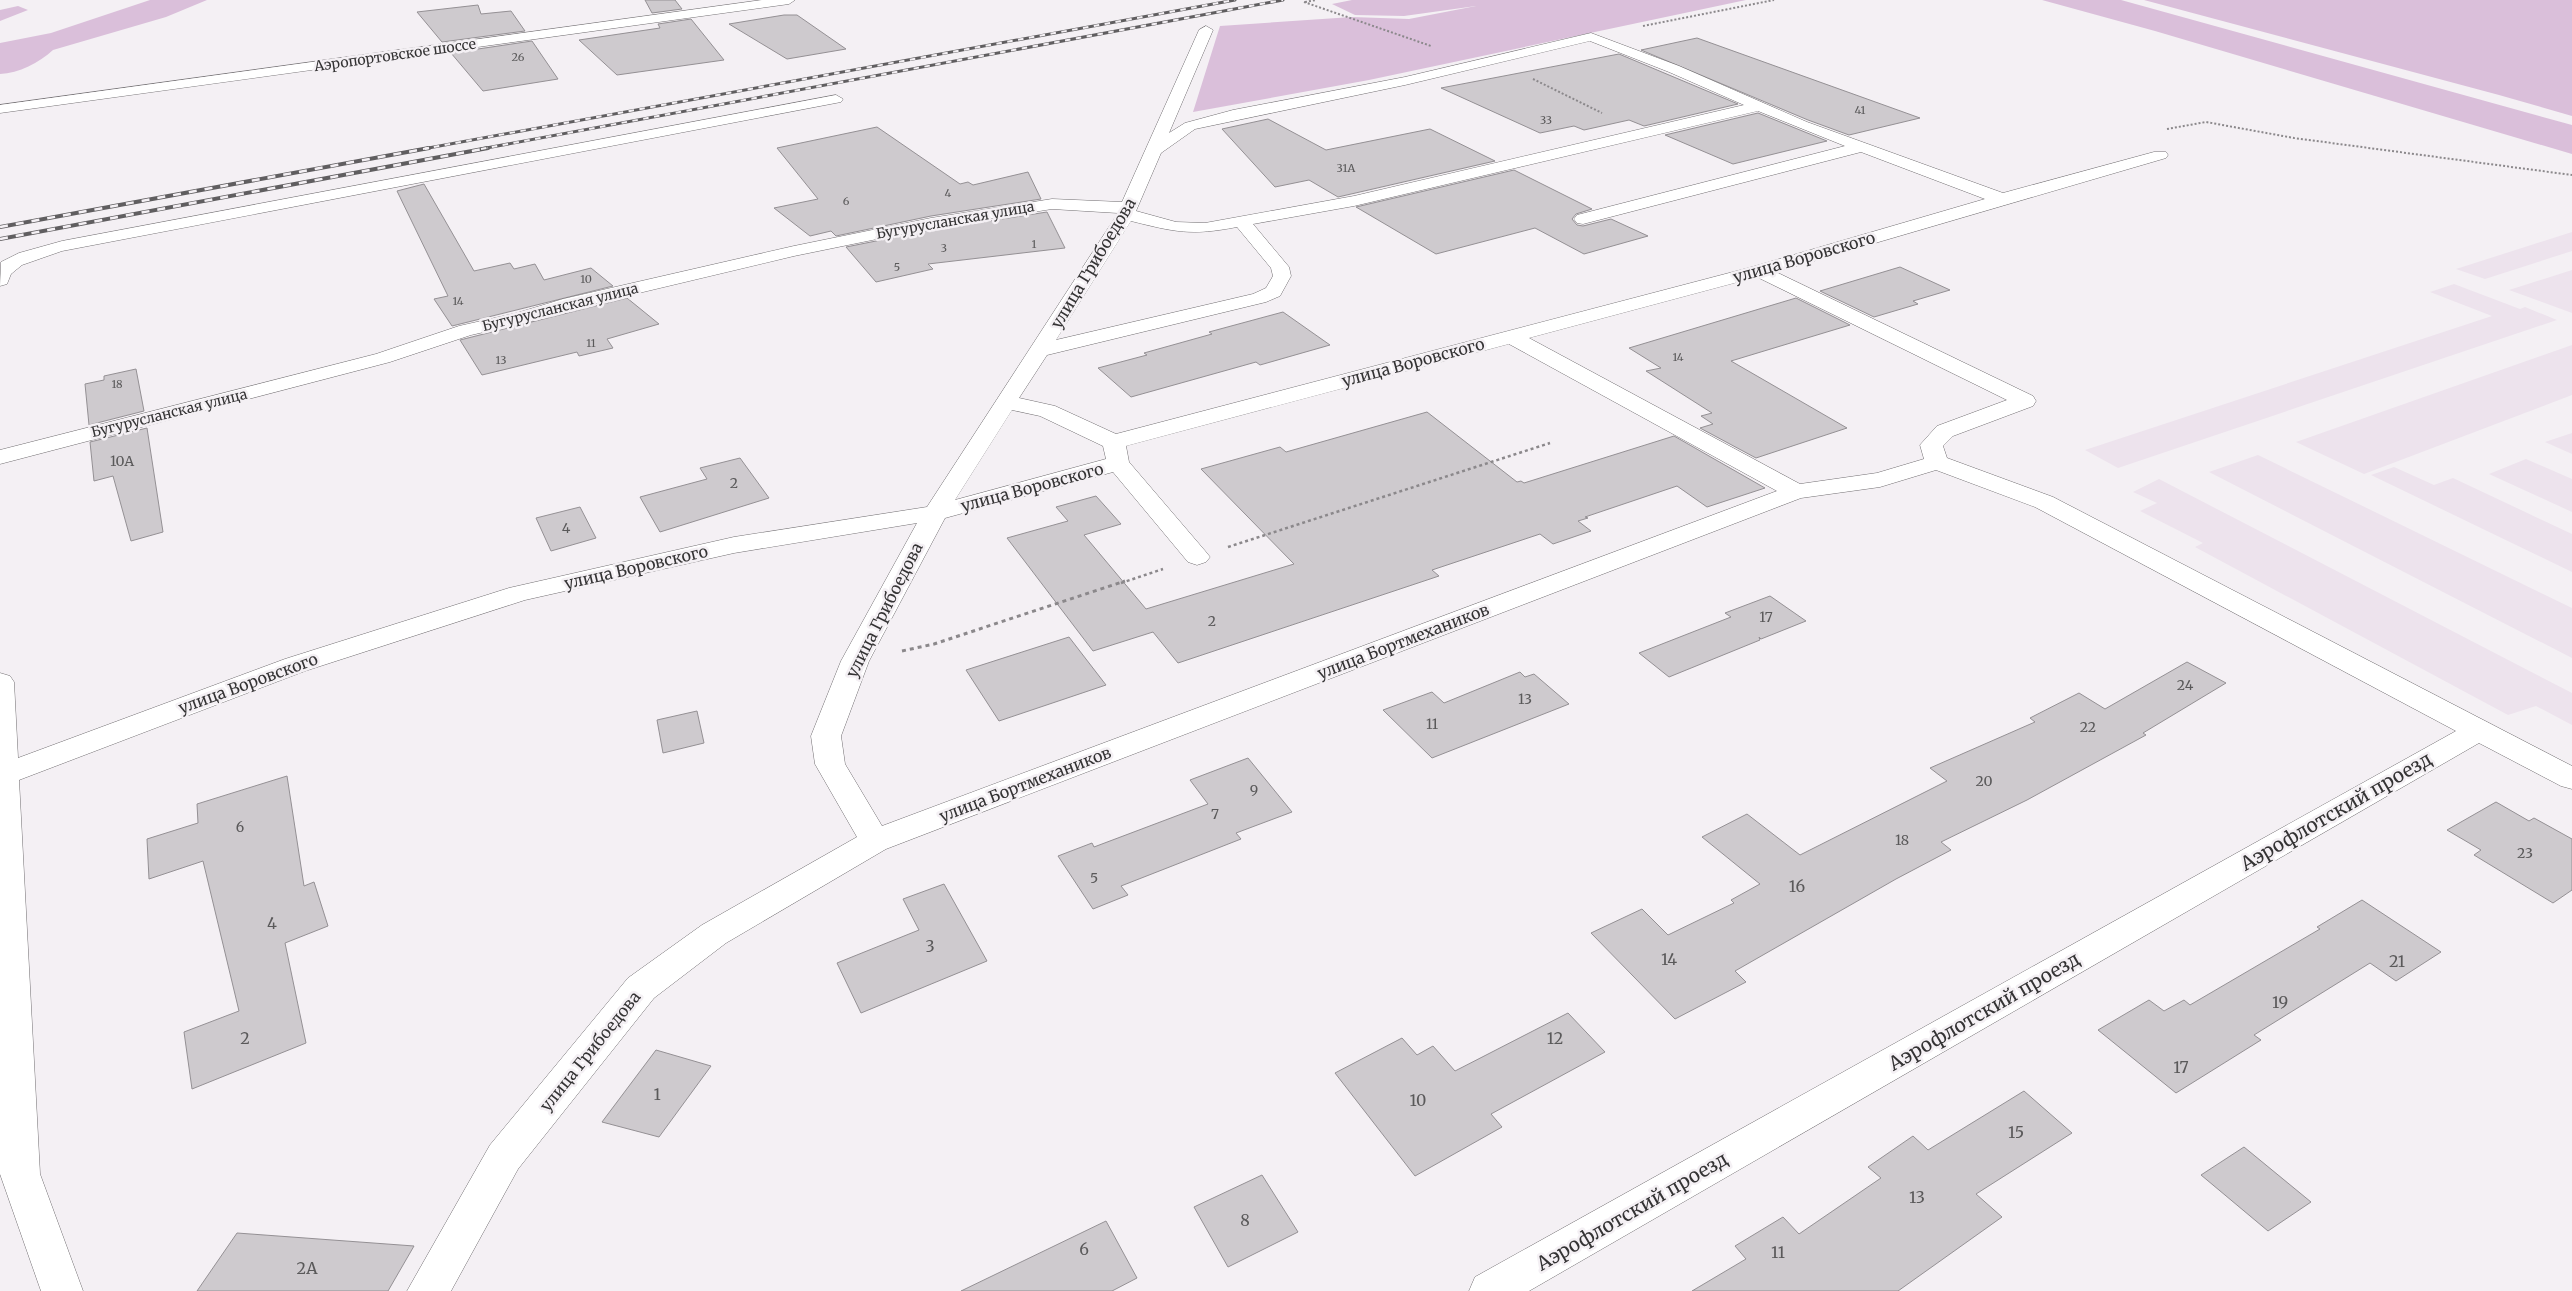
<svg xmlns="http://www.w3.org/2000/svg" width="2572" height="1291" viewBox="0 0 2572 1291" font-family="Merriweather,serif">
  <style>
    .built { fill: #ede3ed }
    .green { fill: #dabfda }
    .building { fill: #cecace; stroke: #949094 }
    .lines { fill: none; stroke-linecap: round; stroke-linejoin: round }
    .minor-casing { stroke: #726f72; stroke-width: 1 }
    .major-casing { stroke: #726f72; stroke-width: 1 }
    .path-far2 { stroke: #8b888b; stroke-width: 2; stroke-dasharray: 2 2; stroke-linecap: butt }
    .path-far1 { stroke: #8b888b; stroke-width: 2.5; stroke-dasharray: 3 3; stroke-linecap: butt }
    .path { stroke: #8b888b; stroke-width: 3; stroke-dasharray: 4 4; stroke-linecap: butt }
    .minor { fill: #fff; fill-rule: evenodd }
    .major { fill: #fff; fill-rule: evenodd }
    .rail-far1-casing { stroke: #605e60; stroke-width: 3 }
    .rail-casing { stroke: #605e60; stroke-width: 4 }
    .rail-far1 { stroke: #f4f0f4; stroke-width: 2; stroke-dasharray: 5.5; stroke-linecap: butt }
    .rail { stroke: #f4f0f4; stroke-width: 2.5; stroke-dasharray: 8; stroke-linecap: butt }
    .labels { text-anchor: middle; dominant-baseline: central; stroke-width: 5; stroke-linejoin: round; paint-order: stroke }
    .far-number-label { font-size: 11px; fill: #5a595a }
    .far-street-label { font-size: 14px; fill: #343334; stroke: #f4f0f4 }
    .number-label { font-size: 14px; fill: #5a595a }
    .street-label { font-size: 16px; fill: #343334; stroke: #f4f0f4 }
    .near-number-label { font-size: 16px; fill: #5a595a }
    .near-street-label { font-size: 19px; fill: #343334; stroke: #f4f0f4 }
  </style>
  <rect width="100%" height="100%" fill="#f4f0f4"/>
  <path class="built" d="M2572 232V251L2485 279 2456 269Z
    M2572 270V313L2509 290Z
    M2454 284 2520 309 2525 307 2557 320 2118 468 2085 450 2492 316 2430 292Z
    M2572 345V395L2364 474 2296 442Z
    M2572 433V454L2545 442Z
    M2258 455 2572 608V658L2209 472Z
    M2526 459 2572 479V512L2489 474Z
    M2394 467 2434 485 2453 478 2572 534V572L2371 475Z
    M2159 479 2572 693V725L2536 706 2508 715 2195 547 2203 543 2140 511 2157 503 2133 492Z"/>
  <path class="green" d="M150 0H207L166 17 53 50C39 63 19 73 0 74V43L51 33Z
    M1352 0H1746L1369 80 1193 112 1220 26 1352 17 1409 19 1476 6 1404 16 1355 15 1332 4Z
    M2042 0H2121L2572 125V154L2155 31Z
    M2144 0H2572V116L2499 95Z
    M18 6 28 10 0 21V10Z"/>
  <path class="building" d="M645 0H675L682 9 652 13Z
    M478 5 481 14 511 11 525 31 442 42 417 12Z
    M784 15H797L846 49 787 59 729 24Z
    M691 19 724 60 617 75 579 40 660 28 658 24Z
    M1697 38 1920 118 1849 135 1808 120 1641 50Z
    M532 41 558 79 483 91 451 53Z
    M1619 54 1738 104 1644 126 1629 120 1584 130 1574 126 1540 133 1441 88Z
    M1758 113 1827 141 1733 164 1665 135Z
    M1268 119 1326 150 1430 129 1495 161 1338 197 1309 180 1275 187 1222 129Z
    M877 127 960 184 968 182 973 185 1028 172 1041 199 931 216 836 236 831 231 810 236 774 208 818 199 777 148Z
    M1514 170 1592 209 1576 214 1572 219 1577 225 1583 226 1611 219 1648 236 1584 254 1535 228 1436 254 1356 207Z
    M424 184 474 271 510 263 514 269 535 264 544 280 591 268 613 286 452 326 434 299 448 296 397 191Z
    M1047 212 1065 248 928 264 933 269 876 282 846 247 931 230Z
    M1900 267 1950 290 1913 301 1918 304 1874 317 1820 291Z
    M627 298 659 324 607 339 613 348 579 356 577 352 482 375 460 340Z
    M1796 298 1850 325 1731 361 1847 428 1756 458 1700 428 1713 424 1701 416 1712 413 1646 371 1661 368 1629 348Z
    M1283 312 1330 345 1260 365 1256 362 1131 397 1098 368 1147 355 1144 353 1212 334 1209 332Z
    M136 369 144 411 89 425 85 384 104 380V376Z
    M1427 412 1517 482 1521 481 1524 483 1674 436 1765 488 1707 507 1677 486 1585 517 1588 518 1578 521 1591 531 1553 544 1540 534 1432 570 1439 576 1178 663 1153 632 1093 651 1007 538 1068 521 1056 507 1096 496 1121 524 1084 535 1146 609 1294 564 1201 469 1280 447 1286 452Z
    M147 428 163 532 131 541 113 476 94 481 90 442Z
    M740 458 769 498 660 532 640 497 707 479 700 468Z
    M580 507 596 538 551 551 536 518Z
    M1770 596 1806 621 1761 639 1759 637 1760 640 1669 677 1639 653 1731 617 1725 613Z
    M1069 637 1106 685 999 721 966 670Z
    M2187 662 2226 683 2143 733 2146 735 2027 800 1941 842 1951 850 1896 879 1735 971 1746 982 1675 1019 1591 933 1642 909 1668 935 1734 903 1731 900 1760 884 1702 837 1747 814 1800 855 1947 781 1930 768 2035 722 2030 718 2079 693 2105 709Z
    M1520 672 1525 677 1534 674 1569 704 1432 758 1383 710 1432 692 1444 703Z
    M697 711 704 743 663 753 657 720Z
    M1248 758 1292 812 1236 833 1241 839 1121 886 1128 895 1093 909 1058 856 1092 843 1094 847 1208 804 1190 780Z
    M287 776 304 886 314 882 328 926 285 943 306 1043 192 1089 184 1032 239 1011 203 861 149 879 147 839 198 823 197 804Z
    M2496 802 2529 821 2534 818 2572 839V890L2553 903 2474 855 2481 850 2447 830Z
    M944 884 987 961 861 1013 837 963 919 930 903 899Z
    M2362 900 2441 952 2396 981 2370 963 2254 1035 2261 1040 2176 1093 2098 1030 2149 1000 2164 1011 2184 1000 2190 1005 2320 929 2317 927Z
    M1568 1013 1605 1052 1491 1114 1502 1127 1415 1176 1335 1073 1402 1038 1417 1055 1433 1046 1455 1071Z
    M656 1050 711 1066 659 1137 602 1122Z
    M2024 1091 2072 1133 1976 1194 2002 1217 1898 1291H1692L1746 1259 1735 1246 1783 1217 1799 1234 1881 1178 1868 1167 1913 1136 1928 1150Z
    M2244 1147 2311 1202 2268 1231 2201 1175Z
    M1262 1175 1298 1232 1228 1267 1194 1207Z
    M1106 1221 1137 1278 1112 1291H961Z
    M237 1233 414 1246 388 1291H197Z"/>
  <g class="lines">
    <defs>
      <path id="minor" d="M1206 26 1213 30 1169 133 1185 123 1233 110 1405 77 1591 33 1679 66 1807 122 2003 193 2154 152H2166L2168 155 2166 158 1776 272 2033 396 2036 401 2033 406 1953 436 1943 446 1947 458 2053 497 2572 766V789L2561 786 2479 743 1529 1291H1469L1475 1277 2456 731 2035 507 1936 470 1880 487 1801 498 886 849 726 943 654 998 518 1169 451 1291H407L490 1145 628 978 702 925 857 837 815 764 811 736 841 661 917 523 734 553 525 600 305 671 19 780 40 1174 83 1291H41L0 1174V673L10 676 14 682 18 758 285 659 509 588 734 537 927 507 1118 213 1052 209 931 228 794 256 576 308 528 322 471 335 390 362 0 464V450L376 354 459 326 517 313 563 299 794 246 931 218 1052 199 1122 202 1199 30ZM1590 41 1669 72 1744 105 1354 196 1205 223 1176 222 1136 211 1161 153 1195 129 1405 85ZM1758 111 1845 146 1577 215 1574 219 1577 223 1583 224 1861 152 1985 199 1752 267 1116 434 1055 406 1019 398 1047 355 1266 302 1280 296 1291 276 1289 267 1253 224 1354 206ZM1131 221C1175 232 1191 236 1237 227L1271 268 1273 276 1266 288 1253 294 1056 340ZM1757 277 2007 400 1937 426 1920 445 1924 459 1877 473 1800 484 1529 338ZM1509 344 1777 491 882 826 845 764 841 736 869 661 945 518 1113 472 1188 562 1197 565 1206 562 1210 557 1206 552 1129 462 1126 446ZM1012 410 1040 416 1103 446 1106 459 955 500Z
        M836 95 843 99 841 102 62 251 22 265 11 274 7 284 0 286 1 262 19 253 62 241Z"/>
      <path id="major" d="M762 0H795L789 4 0 113V105Z"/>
    </defs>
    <use href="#minor" class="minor-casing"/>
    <use href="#major" class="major-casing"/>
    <path class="path-far2" d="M1304 2 1431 46
      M1305 2 1316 0
      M1643 26 1774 0
      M1533 79 1602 113
      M2167 129 2206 122 2294 138 2572 175"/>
    <path class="path-far1" d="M1228 547 1550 443
      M1121 583 1163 569"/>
    <path class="path" d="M902 651 934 644 1125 581"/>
    <use href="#minor" class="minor"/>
    <use href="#major" class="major"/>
    <defs>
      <path id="rail-far1" d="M423 149 1235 0
        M481 149 1283 0"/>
      <path id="rail" d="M0 227 429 148
        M0 239 488 148"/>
    </defs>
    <use href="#rail-far1" class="rail-far1-casing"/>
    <use href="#rail" class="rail-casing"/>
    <use href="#rail-far1" class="rail-far1"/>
    <use href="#rail" class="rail"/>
  </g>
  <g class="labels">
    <g class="far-number-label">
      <text x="518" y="57">26</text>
      <text x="1860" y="110">41</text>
      <text x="1546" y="120">33</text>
      <text x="1346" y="168">31А</text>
      <text x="948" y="193">4</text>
      <text x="846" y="201">6</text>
      <text x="1034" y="244">1</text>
      <text x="944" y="248">3</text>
      <text x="897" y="267">5</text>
      <text x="586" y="279">10</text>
      <text x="458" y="301">14</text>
      <text x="591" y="343">11</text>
      <text x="1678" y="357">14</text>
      <text x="501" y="360">13</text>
      <text x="117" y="384">18</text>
    </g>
    <g class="far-street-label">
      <text transform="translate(395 55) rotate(-8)">Аэропортовское шоссе</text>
      <text transform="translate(955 220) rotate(-10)">Бугурусланская улица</text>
      <text transform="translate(560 307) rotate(-14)">Бугурусланская улица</text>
      <text transform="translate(169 413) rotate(-14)">Бугурусланская улица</text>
    </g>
    <g class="number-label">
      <text x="122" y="461">10А</text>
      <text x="734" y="483">2</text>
      <text x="566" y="528">4</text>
      <text x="1766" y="617">17</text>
      <text x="1212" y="621">2</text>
      <text x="2185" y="685">24</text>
      <text x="1525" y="699">13</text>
      <text x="1432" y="724">11</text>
      <text x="2088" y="727">22</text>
      <text x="1984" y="781">20</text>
      <text x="1254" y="790">9</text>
      <text x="1215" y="814">7</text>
      <text x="240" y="827">6</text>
      <text x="1902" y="840">18</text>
      <text x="2525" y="853">23</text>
      <text x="1094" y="878">5</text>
    </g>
    <g class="street-label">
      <text transform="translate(1804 257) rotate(-16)">улица Воровского</text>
      <text transform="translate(1093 263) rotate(-59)">улица Грибоедова</text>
      <text transform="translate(1413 362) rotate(-15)">улица Воровского</text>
      <text transform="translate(1032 487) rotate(-15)">улица Воровского</text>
      <text transform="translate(636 567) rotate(-13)">улица Воровского</text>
      <text transform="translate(884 610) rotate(-63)">улица Грибоедова</text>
      <text transform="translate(1403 641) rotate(-21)">улица Бортмехаников</text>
      <text transform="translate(248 683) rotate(-20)">улица Воровского</text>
      <text transform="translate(1025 784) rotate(-21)">улица Бортмехаников</text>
      <text transform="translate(590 1051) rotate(-51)">улица Грибоедова</text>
    </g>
    <g class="near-number-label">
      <text x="1797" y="886">16</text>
      <text x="272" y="923">4</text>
      <text x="930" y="946">3</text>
      <text x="1669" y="959">14</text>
      <text x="2397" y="961">21</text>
      <text x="2280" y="1002">19</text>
      <text x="245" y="1038">2</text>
      <text x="1555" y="1038">12</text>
      <text x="2181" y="1067">17</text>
      <text x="657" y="1094">1</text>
      <text x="1418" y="1100">10</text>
      <text x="2016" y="1132">15</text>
      <text x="1917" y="1197">13</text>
      <text x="1245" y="1220">8</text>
      <text x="1084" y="1249">6</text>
      <text x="1778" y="1252">11</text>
      <text x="307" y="1268">2А</text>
    </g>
    <g class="near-street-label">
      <text transform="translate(2336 811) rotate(-30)">Аэрофлотский проезд</text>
      <text transform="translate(1984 1011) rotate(-30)">Аэрофлотский проезд</text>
      <text transform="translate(1632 1211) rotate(-30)">Аэрофлотский проезд</text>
    </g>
  </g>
</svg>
